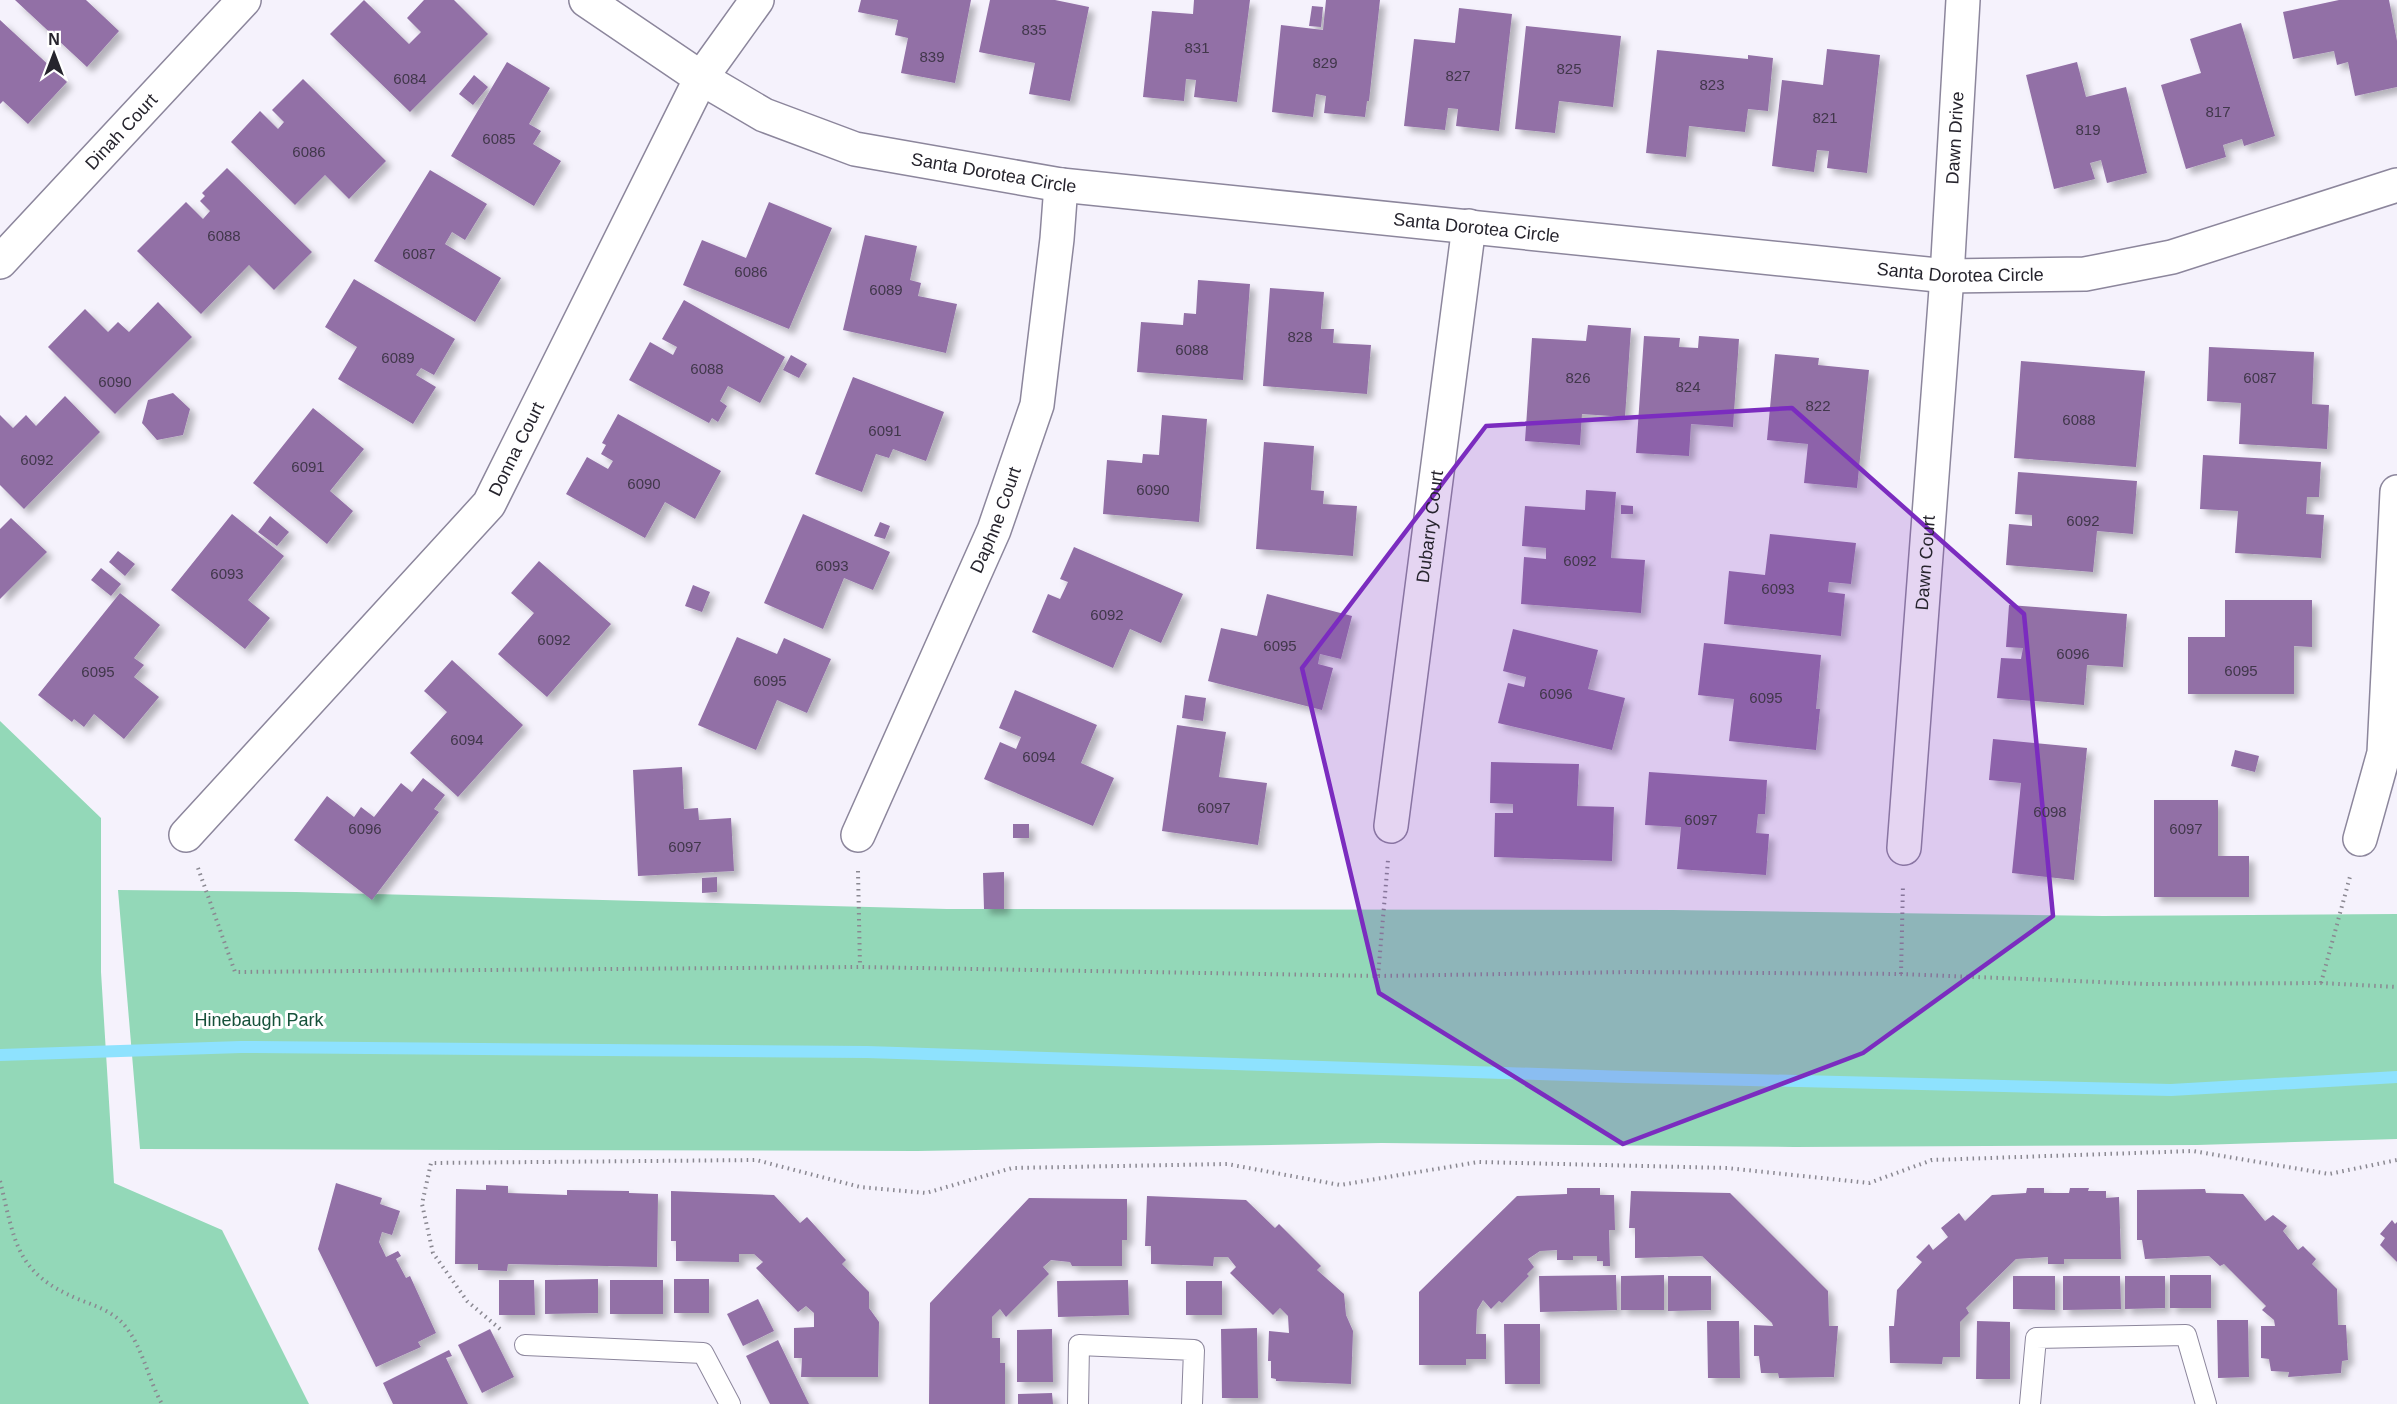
<svg xmlns="http://www.w3.org/2000/svg" width="2397" height="1404" viewBox="0 0 2397 1404" font-family="Helvetica,sans-serif">
  <style>
    .green { fill: #93d8b8 }
    .lines { fill: none; stroke-linecap: round; stroke-linejoin: round }
    .stream { stroke: #8ee2fe; stroke-width: 12 }
    .building { fill: #926fa6; filter: url(#shadow) }
    .lane-casing { stroke: #8c869c; stroke-width: 22 }
    .street-casing { stroke: #8c869c; stroke-width: 36 }
    .path { stroke: #8a8891; stroke-width: 4; stroke-dasharray: 1.5 4.5; stroke-linecap: butt }
    .lane { stroke: #fff; stroke-width: 20 }
    .street { stroke: #fff; stroke-width: 33 }
    .marked { fill: #7b2cbf; fill-opacity: 0.2; stroke: #7b2cbf; stroke-width: 4.5; stroke-linejoin: round }
    .labels { text-anchor: middle; dominant-baseline: central; stroke-width: 6; stroke-linejoin: round; paint-order: stroke }
    .number-label { font-size: 15px; fill: #41374b }
    .street-label { font-size: 18px; fill: #26242d; stroke: #fff }
    .park-label { font-size: 18px; fill: #16513a; stroke: #fff }
  </style>
  <defs>
    <filter id="shadow"><feDropShadow dx="5.5" dy="5.5" stdDeviation="3" flood-color="#0004"/></filter>
  </defs>
  <rect width="100%" height="100%" fill="#f5f2fc"/>
  <path class="green" d="M0 721 101 818V972L114 1183 222 1230 309 1404H0Z
    M118 890 296 892 947 909 1673 910 2103 916 2397 914V1139L2197 1145 1794 1147 1382 1143 917 1151 140 1149Z"/>
  <g class="lines">
    <path class="stream" d="M0 1055 241 1047 867 1052 1627 1077 2171 1090 2397 1077"/>
  </g>
  <path class="building" d="M15 0H86L119 31 87 67Z
    M364 0 409 44 421 32 407 18 424 0H454L488 34 410 112 330 34Z
    M861 0H971L955 83 901 73 908 38 895 35 898 20 858 12Z
    M990 0H1055L1089 7 1070 101 1029 94 1035 63 979 52Z
    M1194 0H1250L1237 102 1194 97 1196 80 1186 79 1184 101 1143 97 1152 11 1193 14Z
    M1326 0H1380L1369 101H1367L1365 117 1324 113 1326 96 1316 94 1313 117 1272 112 1281 25 1323 30Z
    M2339 0H2389L2397 41V87L2355 96 2348 62 2337 65 2334 51 2293 59 2283 12Z
    M1312 6 1323 7 1321 27 1309 26Z
    M1459 8 1512 14 1499 131 1456 126 1458 109 1448 108 1445 130 1404 126 1414 39 1455 43Z
    M0 20 67 82 28 124 3 101 0 104Z
    M2241 23 2275 136 2244 146 2242 139 2223 145 2226 157 2186 169 2161 85 2201 73 2190 39Z
    M1526 26 1621 36 1613 107 1559 101 1555 133 1515 129Z
    M1827 49 1880 55 1867 173 1827 168 1829 151 1817 150 1814 172 1772 166 1782 80 1823 85Z
    M1657 50 1748 59V55L1773 58 1768 111 1748 109 1745 132 1689 126 1686 157 1646 153Z
    M507 62 550 88 529 124 541 131 533 144 561 161 534 206 451 156Z
    M2077 62 2086 97 2126 87 2147 173 2107 183 2101 160 2090 163 2095 179 2054 189 2026 75Z
    M474 75 488 87 473 105 459 94Z
    M303 79 386 161 349 199 325 175 295 205 231 142 260 111 278 129 284 122 272 110Z
    M227 168 312 252 274 290 249 265 201 314 137 251 186 202 203 219 210 211 200 201 205 196 202 193Z
    M430 170 487 204 465 240 452 232 445 244 501 278 475 322 374 261Z
    M769 202 832 228 789 329 683 285 702 240 746 258Z
    M865 235 917 246 910 280 921 283 918 296 957 304 946 353 843 330Z
    M354 279 455 339 434 375 421 368 416 375 436 387 413 424 338 379 357 347 325 327Z
    M1198 280 1250 284 1243 380 1137 372 1141 322 1183 325 1184 313 1196 314Z
    M1270 288 1324 292 1321 329H1334L1333 343 1371 345 1367 394 1263 386Z
    M684 300 785 357 760 403 728 386 720 401 727 406 718 422 712 418 709 423 629 380 650 342 673 355 677 347 662 339Z
    M158 302 192 337 115 414 48 347 85 309 108 332 118 322 129 332Z
    M1588 325 1631 328 1625 417 1582 414 1580 445 1525 441 1532 338 1586 341Z
    M1644 336 1680 338 1679 347 1698 348 1699 336 1739 339 1733 427 1691 424 1689 456 1636 453Z
    M2209 347 2314 352 2312 404 2329 405 2327 449 2239 444 2241 403 2207 401Z
    M1775 354 1819 358 1818 365 1869 370 1857 488 1804 483 1808 444 1767 440Z
    M791 355 807 364 799 378 783 370Z
    M2021 361 2145 371 2136 467 2014 458Z
    M853 377 944 412 926 461 893 449 889 458 876 454 862 492 815 474Z
    M173 393 190 409 183 435 157 440 142 423 148 400Z
    M65 396 100 432 24 509 0 485V415L13 428 26 415 36 426Z
    M313 408 364 449 330 491 353 511 327 544 253 483Z
    M618 414 721 471 695 519 665 502 645 538 566 494 587 457 608 469 613 461 601 454 606 445 602 443Z
    M1162 415 1207 419 1199 522 1103 514 1107 460 1142 463 1143 454 1159 455Z
    M1264 442 1314 446 1311 490 1324 491 1323 504 1357 506 1353 556 1256 549Z
    M2203 455 2321 462 2319 497H2307L2306 514 2324 515 2321 558 2235 553 2238 511 2200 509Z
    M2018 472 2137 481 2133 534 2097 531 2093 572 2006 565 2009 524 2032 526V515L2015 514Z
    M1586 490 1616 492 1611 558 1645 560 1641 613 1521 604 1524 557 1546 559V548L1522 546 1525 506 1585 510Z
    M1621 505 1633 506V514H1621Z
    M232 514 284 556 248 600 270 618 245 649 171 590Z
    M803 514 890 552 873 590 844 578 823 629 764 603Z
    M270 516 289 532 277 546 258 532Z
    M11 518 47 552 0 599V529Z
    M880 522 890 526 885 539 874 536Z
    M1770 534 1856 543 1851 584 1829 582 1828 592 1845 594 1841 636 1724 624 1729 571 1765 575Z
    M1074 547 1183 594 1161 643 1130 629 1113 668 1032 632 1048 594 1060 599 1068 582 1060 579Z
    M118 551 135 564 125 576 109 562Z
    M539 561 611 624 547 697 498 654 534 613 511 593Z
    M101 568 121 584 111 596 91 580Z
    M693 585 710 592 702 612 685 606Z
    M120 593 160 625 134 658 144 665 134 677 159 697 124 739 94 714 84 727 74 719 72 722 38 695Z
    M1267 594 1352 616 1341 659 1320 654 1318 664 1333 668 1322 710 1208 681 1221 628 1257 636Z
    M2225 600H2312V647L2294 646V694H2188V637H2225Z
    M2009 605 2127 614 2123 667 2087 665 2084 705 1997 698 2001 658 2021 659 2023 648 2006 647Z
    M1513 629 1598 650 1588 689 1625 698 1612 750 1498 723 1508 683 1524 687 1526 677 1503 671Z
    M737 637 777 654 784 638 831 659 807 713 777 700 756 750 698 725Z
    M1704 643 1821 655 1816 709H1820L1816 750 1729 741 1734 699 1698 695Z
    M452 660 523 725 458 797 410 753 447 712 424 691Z
    M1015 690 1097 725 1081 763 1114 778 1093 826 984 779 1000 742 1016 749 1021 737 999 728Z
    M1185 695 1206 698 1203 721 1182 718Z
    M1177 725 1226 732 1219 777 1267 783 1258 845 1162 831Z
    M1993 739 2087 748 2074 880 2012 873 2021 783 1989 780Z
    M2235 750 2259 756 2255 772 2231 766Z
    M1491 762 1579 764 1577 806 1614 807 1612 861 1494 857 1495 813H1513V804L1490 803Z
    M682 767 684 809 698 808 699 820 731 818 734 871 638 876 633 770Z
    M1649 772 1767 780 1765 814H1758L1756 833 1769 834 1766 875 1677 869 1681 827 1645 825Z
    M423 778 445 795 434 809 439 812 372 900 294 840 327 796 354 817 361 807 374 817 401 783 412 792Z
    M2154 800H2218V856H2249V897H2154Z
    M1013 824H1029V838H1013Z
    M1004 872V909H984L983 873Z
    M717 877V892L702 893V878Z
    M336 1183 382 1198 380 1204 400 1211 392 1235 382 1232 379 1242 386 1257 398 1251 401 1256 396 1259 406 1278 410 1276 436 1333 418 1342 421 1347 376 1367 318 1249Z
    M486 1185 508 1186V1193L567 1195V1190L629 1191V1193L658 1194 657 1267 508 1264 507 1271 478 1270V1264H455L456 1189 486 1190Z
    M1567 1188H1600V1195H1614L1615 1230H1609L1610 1266H1603V1261H1597V1256H1573V1260H1557V1250L1540 1251 1528 1259 1534 1267 1527 1274 1529 1276 1502 1303 1499 1301 1491 1309 1483 1300 1477 1310 1476 1334H1486V1359H1466V1365H1419V1292L1517 1196 1567 1194Z
    M2027 1188H2044V1193H2069L2070 1188H2089L2088 1191H2106V1198L2119 1197 2121 1259H2064V1264H2048V1257L2016 1259 1966 1308 1969 1313 1960 1322V1357H1943L1942 1364 1890 1363 1889 1326H1894L1897 1290 1922 1262 1916 1257 1929 1244 1933 1250 1948 1237 1941 1228 1959 1213 1965 1221 1992 1195 2026 1193Z
    M2205 1189 2206 1193 2243 1194 2265 1221 2273 1215 2287 1226 2283 1231 2298 1250 2303 1246 2316 1259 2312 1264 2337 1289 2338 1325H2346L2348 1360 2342 1361 2341 1373 2288 1377 2289 1372 2271 1371 2269 1359 2261 1358V1326H2275L2274 1320 2262 1310 2266 1306 2224 1264 2220 1266 2209 1256 2145 1259 2142 1240H2137V1190Z
    M671 1191 774 1195 800 1223 807 1217 846 1260 842 1264 869 1292V1308L879 1322 878 1377H801L802 1358H794V1328L814 1327V1313L806 1306 798 1312 756 1268 763 1262 754 1254H739V1262L676 1261V1241H671Z
    M1631 1191 1730 1193 1828 1291 1829 1326H1838L1834 1377 1779 1378 1778 1373H1761L1759 1356H1754V1325L1773 1326 1772 1323 1702 1256 1635 1258V1228H1629Z
    M1147 1196 1246 1200 1275 1228 1279 1224 1321 1266 1317 1270 1344 1294 1346 1315 1353 1331 1351 1384 1276 1381V1379L1271 1378V1361H1268L1269 1331 1289 1333 1288 1316 1280 1308 1273 1315 1230 1273 1236 1267 1228 1257H1214L1213 1266 1151 1264V1246H1145Z
    M1029 1198 1127 1199V1240H1122V1266H1072L1070 1262 1051 1260 1043 1267 1049 1274 1006 1317 1000 1309 992 1317V1338H1000V1363H1005V1404H929L930 1303Z
    M2392 1220 2395 1224 2397 1222V1262L2380 1245 2385 1238 2380 1234Z
    M1616 1275 1617 1310 1540 1312 1539 1276Z
    M1664 1275V1310H1621V1276Z
    M2170 1275H2211V1308H2170Z
    M1668 1276H1711V1310L1668 1311Z
    M2013 1276H2055V1310L2013 1309Z
    M2063 1276H2120L2121 1309 2063 1310Z
    M2125 1276H2165V1308L2125 1309Z
    M598 1279V1313L545 1314V1280Z
    M674 1279H709V1313H674Z
    M499 1280H534L535 1315H499Z
    M610 1280H663V1314H610Z
    M1128 1280 1129 1315 1058 1317 1057 1281Z
    M1186 1281H1222V1315H1186Z
    M758 1299 774 1331 743 1346 727 1314Z
    M2217 1320H2248L2249 1377 2218 1378Z
    M1707 1321H1739L1740 1378H1708Z
    M1977 1321 2010 1322V1379H1976Z
    M1504 1324H1540V1384H1505Z
    M1257 1328 1258 1398H1222L1221 1329Z
    M490 1329 514 1377 482 1393 458 1345Z
    M1052 1329 1053 1382H1017V1330Z
    M778 1340 809 1404H770L746 1356Z
    M449 1350 452 1356 446 1358 468 1404H393L383 1383Z
    M1052 1393 1053 1404H1018V1394Z"/>
  <g class="lines">
    <defs>
      <path id="lane" d="M525 1345 703 1353 730 1404
        M1078 1404 1079 1345 1194 1350 1192 1404
        M2030 1404 2036 1338 2186 1335 2206 1404"/>
      <g id="street">
        <path id="s1" d="M586 0 701 78 764 115 855 149 1061 185 1947 276 2085 274 2172 257 2397 185"/>
        <path id="s2" d="M0 262 244 0"/>
        <path id="s3" d="M1391 826 1469 226"/>
        <path id="s4" d="M186 835 489 504 701 78 757 0"/>
        <path id="s5" d="M858 835 994 530 1037 405 1057 239 1061 185"/>
        <path d="M2360 839 2384 753 2397 492"/>
        <path id="s6" d="M1904 848 1947 276 1963 0"/>
      </g>
    </defs>
    <use href="#lane" class="lane-casing"/>
    <use href="#street" class="street-casing"/>
    <path class="path" d="M198 868 235 972 860 967 1378 976 1630 972 1901 974 2149 984 2321 983 2397 987
      M858 871 860 967
      M1901 974 1903 884
      M1378 976 1388 860
      M2321 983 2351 873
      M0 1181C15 1241 15 1273 78 1299 95 1306 113 1311 125 1326 143 1348 148 1379 162 1404
      M500 1329 467 1301 433 1253 422 1204 431 1163 756 1160 860 1187 926 1193 1012 1168 1227 1164 1340 1185 1478 1162 1727 1168 1869 1183 1932 1160 2193 1151 2329 1174 2397 1160"/>
    <use href="#lane" class="lane"/>
    <use href="#street" class="street"/>
  </g>
  <path class="marked" d="M1792 408 2024 614 2053 916 1863 1053 1623 1144 1379 993 1302 668 1486 426Z"/>
  <g class="labels">
    <g class="number-label">
      <text x="1034" y="29">835</text>
      <text x="1197" y="47">831</text>
      <text x="932" y="56">839</text>
      <text x="1325" y="62">829</text>
      <text x="1569" y="68">825</text>
      <text x="1458" y="75">827</text>
      <text x="410" y="78">6084</text>
      <text x="1712" y="84">823</text>
      <text x="2218" y="111">817</text>
      <text x="1825" y="117">821</text>
      <text x="2088" y="129">819</text>
      <text x="499" y="138">6085</text>
      <text x="309" y="151">6086</text>
      <text x="224" y="235">6088</text>
      <text x="419" y="253">6087</text>
      <text x="751" y="271">6086</text>
      <text x="886" y="289">6089</text>
      <text x="1300" y="336">828</text>
      <text x="1192" y="349">6088</text>
      <text x="398" y="357">6089</text>
      <text x="707" y="368">6088</text>
      <text x="1578" y="377">826</text>
      <text x="2260" y="377">6087</text>
      <text x="115" y="381">6090</text>
      <text x="1688" y="386">824</text>
      <text x="1818" y="405">822</text>
      <text x="2079" y="419">6088</text>
      <text x="885" y="430">6091</text>
      <text x="37" y="459">6092</text>
      <text x="308" y="466">6091</text>
      <text x="644" y="483">6090</text>
      <text x="1153" y="489">6090</text>
      <text x="2083" y="520">6092</text>
      <text x="1580" y="560">6092</text>
      <text x="832" y="565">6093</text>
      <text x="227" y="573">6093</text>
      <text x="1778" y="588">6093</text>
      <text x="1107" y="614">6092</text>
      <text x="554" y="639">6092</text>
      <text x="1280" y="645">6095</text>
      <text x="2073" y="653">6096</text>
      <text x="2241" y="670">6095</text>
      <text x="98" y="671">6095</text>
      <text x="770" y="680">6095</text>
      <text x="1556" y="693">6096</text>
      <text x="1766" y="697">6095</text>
      <text x="467" y="739">6094</text>
      <text x="1039" y="756">6094</text>
      <text x="1214" y="807">6097</text>
      <text x="2050" y="811">6098</text>
      <text x="1701" y="819">6097</text>
      <text x="365" y="828">6096</text>
      <text x="2186" y="828">6097</text>
      <text x="685" y="846">6097</text>
    </g>
    <g class="street-label">
      <text stroke="none"><textPath href="#s2" startOffset="178">Dinah Court</textPath></text>
      <text stroke="none"><textPath href="#s6" startOffset="712">Dawn Drive</textPath></text>
      <text stroke="none"><textPath href="#s1" startOffset="450">Santa Dorotea Circle</textPath></text>
      <text stroke="none"><textPath href="#s1" startOffset="936">Santa Dorotea Circle</textPath></text>
      <text stroke="none"><textPath href="#s1" startOffset="1422">Santa Dorotea Circle</textPath></text>
      <text stroke="none"><textPath href="#s4" startOffset="510">Donna Court</textPath></text>
      <text stroke="none"><textPath href="#s5" startOffset="344">Daphne Court</textPath></text>
      <text stroke="none"><textPath href="#s3" startOffset="302">Dubarry Court</textPath></text>
      <text stroke="none"><textPath href="#s6" startOffset="286">Dawn Court</textPath></text>
    </g>
    <g class="park-label">
      <text x="259" y="1020">Hinebaugh Park</text>
    </g>
  </g>
  <g transform="translate(54 54)" stroke="#ffffff" stroke-width="4.5" paint-order="stroke">
  <path d="M0-4.5L10 22L0 15L-10 22Z" fill="#26242d"/>
  <text y="-9" font-size="16" font-weight="bold" text-anchor="middle" fill="#26242d">N</text>
  </g>
</svg>
